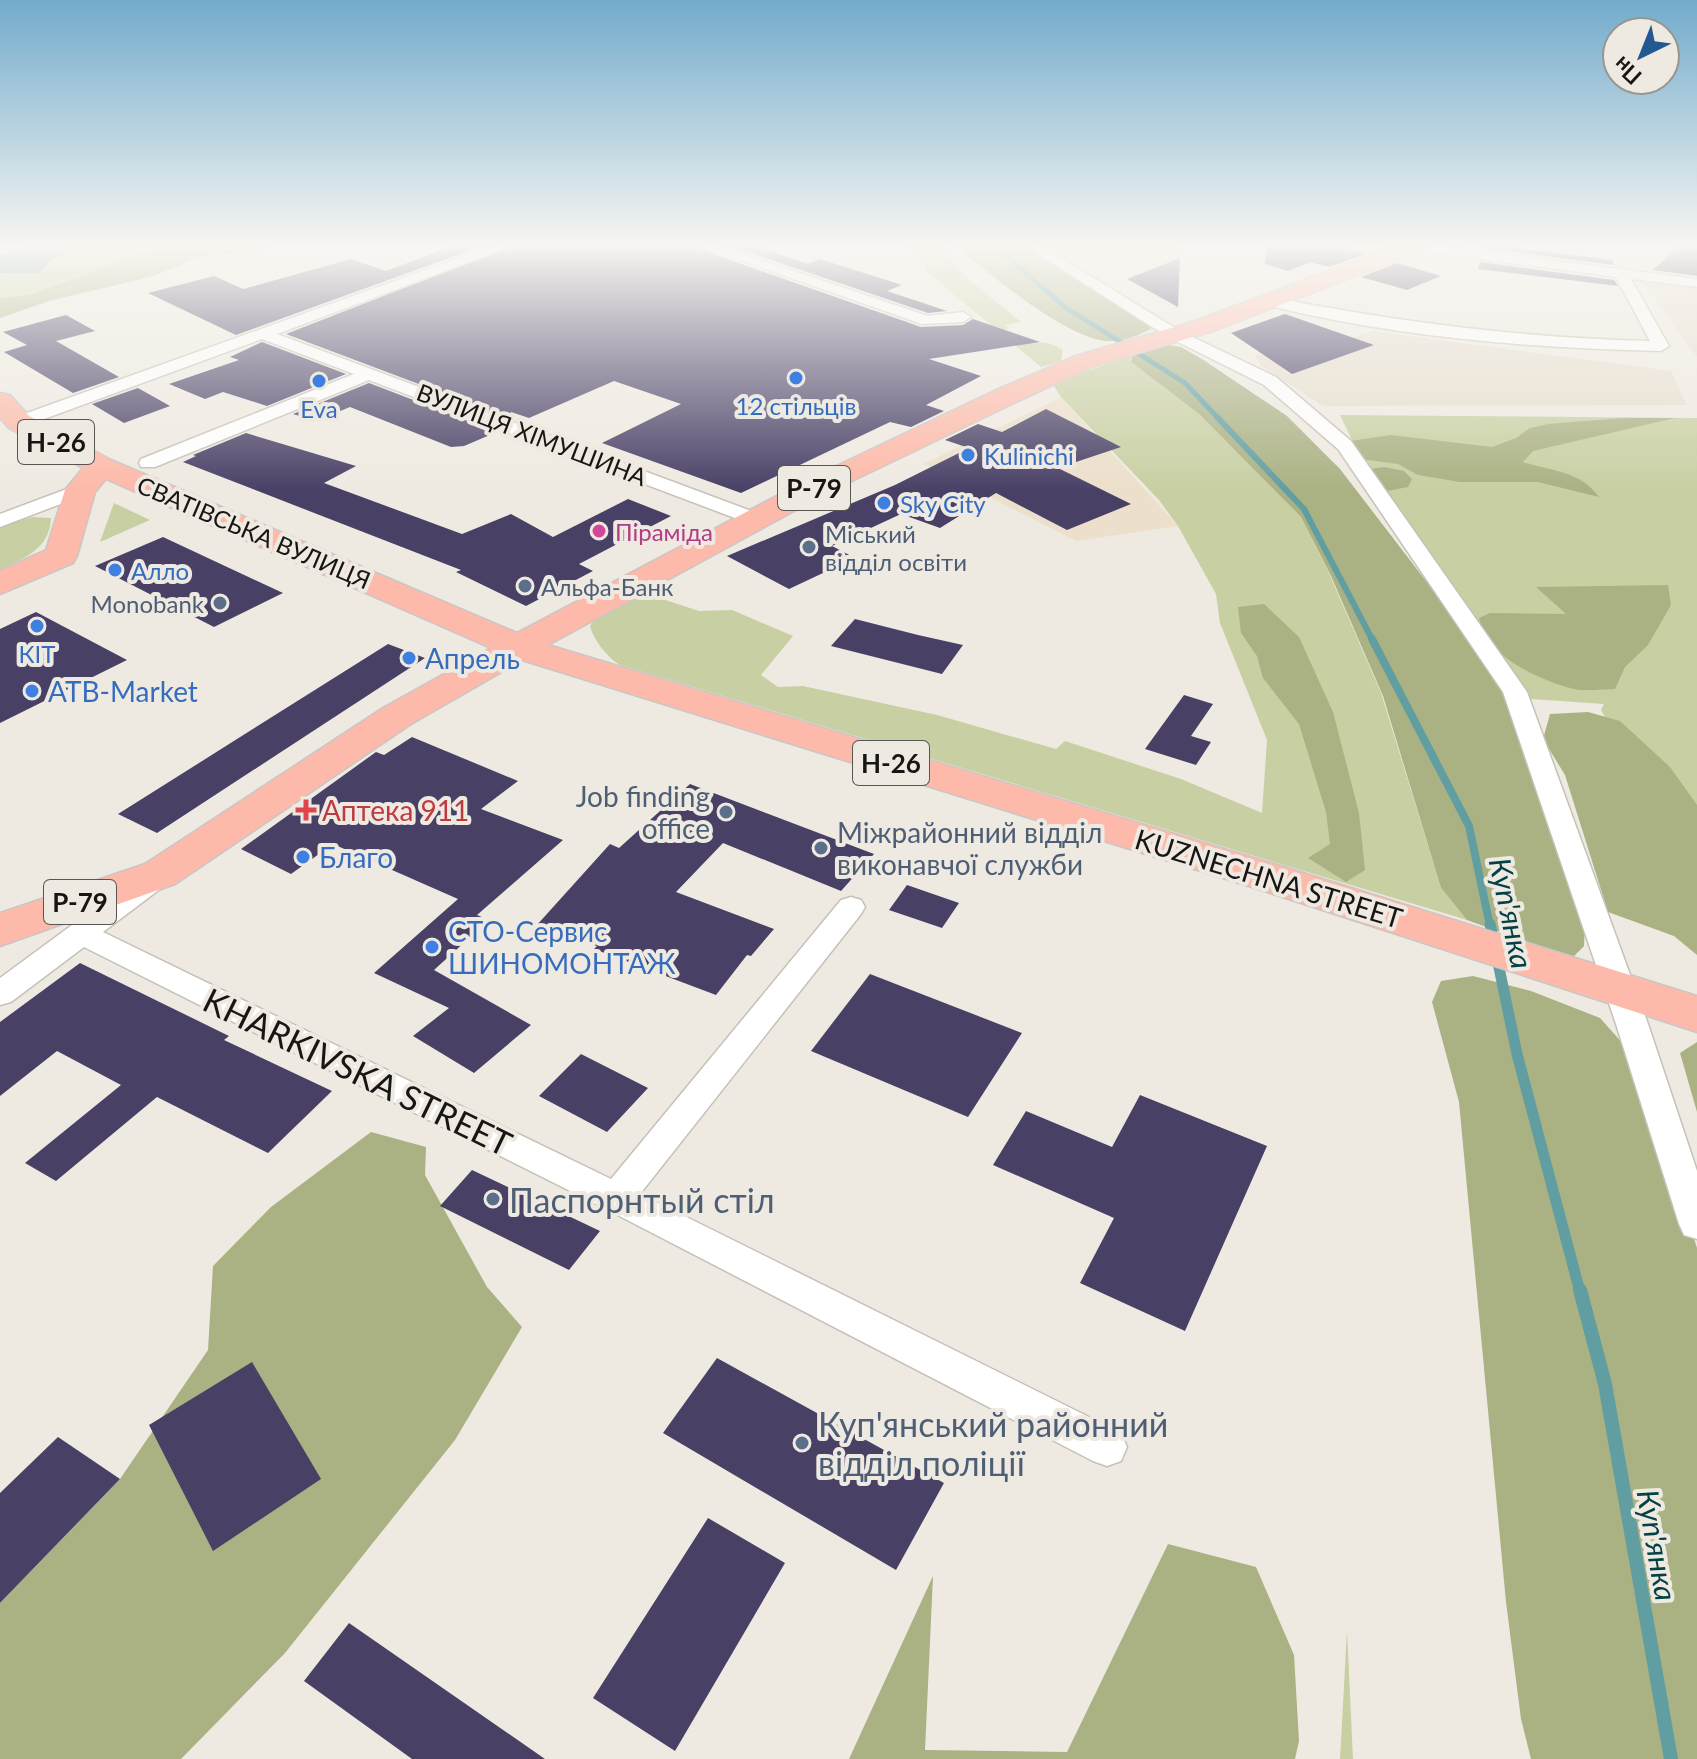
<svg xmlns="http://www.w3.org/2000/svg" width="1697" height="1759" viewBox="0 0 1697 1759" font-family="Lato,sans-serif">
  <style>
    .commercial { fill: #ecdfcb }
    .built { fill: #e6ddcd }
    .green { fill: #c8cfa2 }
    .forest { fill: #aab183 }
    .water { fill: #619ea2 }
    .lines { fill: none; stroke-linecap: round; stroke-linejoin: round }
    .stream-far4 { stroke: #619ea2; stroke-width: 5 }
    .stream-far3 { stroke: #619ea2; stroke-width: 6 }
    .stream-far2 { stroke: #619ea2; stroke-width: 8 }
    .stream-far1 { stroke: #619ea2; stroke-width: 11 }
    .stream { stroke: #619ea2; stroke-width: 14 }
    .building { fill: #494066 }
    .street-casing { stroke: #c6c1b8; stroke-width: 3 }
    .primary-casing { stroke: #c8c7c7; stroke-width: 3 }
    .street { fill: #fff; fill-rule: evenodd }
    .primary { fill: #fdb9a9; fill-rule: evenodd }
    .shop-dot { fill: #3f7fe0; stroke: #efeae1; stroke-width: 3 }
    .hotel-dot { fill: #d1479c; stroke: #efeae1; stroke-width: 3 }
    .service-dot { fill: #5c6f8a; stroke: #efeae1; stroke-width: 3 }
    .health-dot { fill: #e0444e; stroke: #efeae1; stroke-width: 3 }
    .labels { text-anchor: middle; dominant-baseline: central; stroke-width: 8; stroke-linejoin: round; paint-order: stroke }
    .far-shop-label { font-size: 24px; fill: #366cbe; stroke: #efeae1 }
    .far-street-label { font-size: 24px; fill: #181614; stroke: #efeae1 }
    .far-hotel-label { font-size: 24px; fill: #b23c85; stroke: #efeae1; text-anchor: start }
    .far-service-label { font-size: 24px; fill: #4e5e75; stroke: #efeae1; text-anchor: start }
    .shield { fill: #efeae1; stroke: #585652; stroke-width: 2 }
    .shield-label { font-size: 26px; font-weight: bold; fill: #181614 }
    .shop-label { font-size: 28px; fill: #366cbe; stroke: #efeae1; text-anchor: start }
    .service-label { font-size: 28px; fill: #4e5e75; stroke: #efeae1; text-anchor: end }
    .health-label { font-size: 28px; fill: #be3a42; stroke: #efeae1; text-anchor: start }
    .street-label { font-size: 28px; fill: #181614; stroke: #efeae1 }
    .water-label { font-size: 30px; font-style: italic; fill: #044145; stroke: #efeae1 }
    .near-street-label { font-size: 34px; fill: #181614; stroke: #efeae1 }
    .near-service-label { font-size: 34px; fill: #4e5e75; stroke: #efeae1; text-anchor: start }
  </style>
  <rect width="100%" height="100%" fill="#efeae1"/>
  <path class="commercial" d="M1031 245H1182L1180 269 1035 246 1036 248Z
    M1061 397 1178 526 1076 541 924 464Z"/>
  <path class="built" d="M1639 278 1697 285V357Z
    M1372 331 1671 371 1687 405 1323 406 1261 366 1254 354 1290 359Z"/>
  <path class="green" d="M86 245H167L28 295 0 298V273L38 274 58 253Z
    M905 245H937L968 279 1021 322 1005 325 1009 328 1004 330 1023 344C1039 342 1050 341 1063 350L1061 361 1041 367 927 272 919 254Z
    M1133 355 1131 362 1199 414 1301 517 1328 571 1381 693 1441 888 1467 920 620 665C607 657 594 641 590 626L595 618 644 593 699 611 732 610 793 636 761 675 778 687 803 686 937 715 1056 749 1065 741 1181 779 1262 813 1267 740 1220 623 1216 594 1178 526 1159 500 1061 397 1052 383Z
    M1340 415 1697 418V837L1628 759 1601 710 1604 704 1517 698 1361 459Z
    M114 503 150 520 100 542Z
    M33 517 51 518C50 549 24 558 0 570V526Z
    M1347 1631 1353 1759H1340Z"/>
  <path class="forest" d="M167 245H267L253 252 202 256 154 276 49 301 0 318V298L29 295Z
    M955 245H1031L1158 324C1145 333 1128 341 1112 341 1073 344 984 271 955 245Z
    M1169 345 1181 347 1202 359 1287 416 1340 469 1462 628 1509 696 1585 922 1584 946 1572 958 1467 920 1441 888 1383 696 1331 576 1301 517 1199 414 1131 362 1133 355 1156 346Z
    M1623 418H1675L1533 451 1523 462C1551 471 1581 471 1599 497L1538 482H1460L1418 475 1398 464 1361 459 1350 441 1391 435 1492 447 1516 438 1530 428 1548 424Z
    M1385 467 1404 471 1412 479 1408 487 1387 491 1368 478 1369 469Z
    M1668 585 1671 605 1648 645 1625 667 1615 689C1601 689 1583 692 1570 688 1537 679 1485 655 1479 618L1490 613 1566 614 1536 587Z
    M1264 604 1299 637 1333 712 1359 813 1365 870 1346 882 1308 858 1330 844 1326 812 1299 724 1263 678 1257 656 1241 633 1238 607Z
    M1588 712 1620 721 1670 767 1697 805V955L1674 936 1608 912 1565 775 1543 739 1550 714Z
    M1473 976 1531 991 1600 1018 1635 1057 1697 1248V1759H1531L1521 1719 1506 1602 1459 1102 1432 1002 1441 981Z
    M1697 1042V1112L1680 1053Z
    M371 1132 426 1147 425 1175 487 1287 522 1327 455 1440 285 1653 181 1759H0V1603L120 1479 208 1350 213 1266 271 1207Z
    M1168 1544 1256 1567 1294 1655 1299 1741 1295 1759H849L933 1576 925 1750 1067 1752Z"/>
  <path class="water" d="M41 245H86L60 252 64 254 49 262 38 274 0 273V254Z"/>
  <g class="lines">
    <path class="stream-far4" d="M994 245 1065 307 1185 383 1219 419"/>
    <path class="stream-far3" d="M1217 417 1304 509 1373 641"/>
    <path class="stream-far2" d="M1372 639 1469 826 1490 926"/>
    <path class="stream-far1" d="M1490 924 1494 943
      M1497 958 1517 1054 1580 1292"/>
    <path class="stream" d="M1580 1290 1605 1384 1671 1759"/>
  </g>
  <path class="building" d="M458 244H488L236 335 148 293 214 276 243 289 351 259 386 271Z
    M517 244H694L696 248 921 327 963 325 973 319 1040 342 929 359 981 376 926 405 944 411 911 427 890 422 741 493 602 443 681 404 614 381 529 418 511 412 509 418 286 334Z
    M724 244H749L808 264 820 259 902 285 887 291 947 311 928 313Z
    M1267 244H1350L1344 248 1365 254 1329 267 1310 262 1288 271 1265 264Z
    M1484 244H1517V248L1612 260 1614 265 1483 248Z
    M1681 244H1697V276L1653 270Z
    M1180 258 1178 307 1127 279Z
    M1480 262 1614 280 1618 286 1478 269Z
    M1397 263 1441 276 1407 290 1361 277Z
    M1285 314 1374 345 1292 374 1231 333Z
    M66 315 95 331 56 341 119 377 73 393 4 352 27 345 3 332Z
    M262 342 346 374 267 406 223 392 205 399 169 384 239 360 230 357Z
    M369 383 497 432 464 446 451 447 350 407 316 421 293 414Z
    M138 388 170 406 124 423 92 404Z
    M1046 409 1121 447 1058 468 1131 504 1067 530 996 493 940 528 901 514 832 546 855 558 789 589 727 556 895 485 969 448 945 440 978 424 1002 432Z
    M246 433 356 466 324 483 462 534 511 514 553 537 628 499 671 516 579 564 593 571 526 606 456 572 461 570 183 462 196 456 193 455Z
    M163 537 283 593 214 627 95 566Z
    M36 612 127 660 0 723V629Z
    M855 619 918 635 963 645 942 674 831 646Z
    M388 644 425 658 157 833 118 814Z
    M1184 695 1213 704 1191 736 1211 742 1196 765 1145 749Z
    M412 737 518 781 481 809 563 840 477 915 489 920 434 970 531 1025 474 1073 413 1036 449 1008 374 973 458 899 333 844 291 874 241 849 376 752 384 755Z
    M690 784 874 854 841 891 723 843 676 892 774 929 751 956 747 955 716 995 594 949 597 946 536 926 610 844 619 848Z
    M907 885 959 903 942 928 889 910Z
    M80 963 229 1036 224 1040 332 1091 268 1153 157 1097 56 1181 25 1163 121 1085 57 1051 0 1096V1022Z
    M870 974 1022 1033 968 1117 811 1051Z
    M581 1054 648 1088 607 1132 539 1096Z
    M1140 1095 1267 1146 1185 1331 1080 1283 1114 1218 993 1165 1026 1111 1112 1147Z
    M472 1170 600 1231 569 1270 440 1206Z
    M717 1358 944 1483 896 1570 663 1433Z
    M252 1362 321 1479 213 1551 149 1425Z
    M58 1437 120 1479 0 1603V1493Z
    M708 1518 785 1563 675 1751 593 1698Z
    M349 1623 545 1759H412L304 1681Z"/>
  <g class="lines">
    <defs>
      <path id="street" d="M495 245H514L277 334 762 515 765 519 762 523H748L369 380 155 467H141L139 463 141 459 354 374 262 339 25 426 19 427 10 422 13 418Z
        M697 245H716L928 316 963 312 971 317 963 322 922 324Z
        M1024 245H1040L1180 331 1276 377 1351 441 1527 692 1648 1024 1697 1171V1239L1684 1235 1679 1224 1616 1024 1503 692 1338 449 1264 385 1168 337Z
        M1406 245H1433L1697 279V287L1631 279 1669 346 1661 351C1529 348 1394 337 1266 305L1263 302 1271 297C1397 322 1522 338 1650 341L1616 277 1412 250 1407 249Z
        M80 484 90 490 87 494 0 527V514Z
        M150 873 160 875 164 882 160 889 103 932 611 1179 841 900 851 897 861 900 865 907 861 914 640 1194 1121 1433 1127 1447 1121 1461 1107 1466 1093 1461 604 1208 84 947 11 1002 0 1005V978L140 875Z"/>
      <path id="primary" d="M1397 245H1426L1423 250 1213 331 1094 366 1014 403 827 493 548 645 1281 866 1697 996V1032L1249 886 522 660 411 724 175 884 0 946V913L145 864 383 708 491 648 106 479 95 492 77 556 73 563 0 594V571L46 550 65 490 83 468 9 428 0 418V393L10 395 29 416 111 460 517 633 805 481 994 391 1076 356 1195 321Z"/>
    </defs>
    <use href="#street" class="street-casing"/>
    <use href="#primary" class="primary-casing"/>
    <use href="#street" class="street"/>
    <use href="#primary" class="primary"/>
  </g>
  <linearGradient id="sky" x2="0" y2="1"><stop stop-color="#72abcc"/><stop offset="0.5" stop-color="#f8f6f2"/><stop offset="1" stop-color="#f8f6f2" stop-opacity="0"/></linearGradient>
  <rect width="1697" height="491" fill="url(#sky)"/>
  <g class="shop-dot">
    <circle cx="796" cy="378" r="8"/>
    <circle cx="319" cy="381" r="8"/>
    <circle cx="968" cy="455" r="8"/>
    <circle cx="884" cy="503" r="8"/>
    <circle cx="115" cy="570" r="8"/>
    <circle cx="37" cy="626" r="8"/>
    <circle cx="409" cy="658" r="8"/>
    <circle cx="32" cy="691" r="8"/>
    <circle cx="303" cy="857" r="8"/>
    <circle cx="432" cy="947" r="8"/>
  </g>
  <circle class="hotel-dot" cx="599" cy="531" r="8"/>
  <g class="service-dot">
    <circle cx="809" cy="547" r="8"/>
    <circle cx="525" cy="586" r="8"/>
    <circle cx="220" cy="603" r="8"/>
    <circle cx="726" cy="812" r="8"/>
    <circle cx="821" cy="848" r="8"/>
    <circle cx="493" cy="1199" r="8"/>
    <circle cx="802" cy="1443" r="8"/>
  </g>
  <path class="health-dot" d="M302 798h8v8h8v8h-8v8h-8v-8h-8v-8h8z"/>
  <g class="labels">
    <g class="far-shop-label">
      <text x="796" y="405">12 стільців</text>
      <text x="319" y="408">Eva</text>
      <text x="984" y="455" text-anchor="start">Kulinichi</text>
      <text x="900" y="503" text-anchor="start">Sky City</text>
      <text x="131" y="570" text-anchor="start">Алло</text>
      <text x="37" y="653">КІТ</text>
    </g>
    <g class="far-street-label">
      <text transform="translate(532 434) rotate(21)">ВУЛИЦЯ ХІМУШИНА</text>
      <text transform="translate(254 532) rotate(23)">СВАТІВСЬКА ВУЛИЦЯ</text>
    </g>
    <g class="far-hotel-label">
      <text x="615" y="531">Піраміда</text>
    </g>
    <g class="far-service-label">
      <text x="825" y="533">Міський<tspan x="825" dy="28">відділ освіти</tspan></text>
      <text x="541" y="586">Альфа-Банк</text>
      <text x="204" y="603" text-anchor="end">Monobank</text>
    </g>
    <g class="shield">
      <rect x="18" y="420" width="76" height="44" rx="6"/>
      <rect x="778" y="466" width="72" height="44" rx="6"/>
      <rect x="853" y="741" width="76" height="44" rx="6"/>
      <rect x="44" y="880" width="72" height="44" rx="6"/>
    </g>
    <g class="shield-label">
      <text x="56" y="442">Н-26</text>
      <text x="814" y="488">Р-79</text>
      <text x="891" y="763">Н-26</text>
      <text x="80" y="902">Р-79</text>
    </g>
    <g class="shop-label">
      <text x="425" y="658">Апрель</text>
      <text x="48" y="691">ATB-Market</text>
      <text x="319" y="857">Благо</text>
      <text x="448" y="931">СТО-Сервис<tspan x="448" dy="32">ШИНОМОНТАЖ</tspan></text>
    </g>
    <g class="service-label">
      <text x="710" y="796">Job finding<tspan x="710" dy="32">office</tspan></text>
      <text x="837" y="832" text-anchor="start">Міжрайонний відділ<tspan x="837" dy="32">виконавчої служби</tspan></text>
    </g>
    <g class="health-label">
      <text x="322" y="810">Аптека 911</text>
    </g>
    <g class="street-label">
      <text transform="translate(1269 878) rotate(17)">KUZNECHNA STREET</text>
    </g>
    <g class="water-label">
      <text transform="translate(1512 913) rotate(78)">Куп'янка</text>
      <text transform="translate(1658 1545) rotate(80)">Куп'янка</text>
    </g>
    <g class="near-street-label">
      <text transform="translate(358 1071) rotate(26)">KHARKIVSKA STREET</text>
    </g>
    <g class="near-service-label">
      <text x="509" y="1199">Паспорнтый стіл</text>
      <text x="818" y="1423">Куп'янський районний<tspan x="818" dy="39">відділ поліції</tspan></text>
    </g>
  </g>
  <g transform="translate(1641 56) rotate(223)"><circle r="38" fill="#efeae1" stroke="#99958f" stroke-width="2"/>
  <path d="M0-6L14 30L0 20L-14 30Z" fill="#235991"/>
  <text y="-12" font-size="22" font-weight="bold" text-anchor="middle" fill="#181614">Пн</text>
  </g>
</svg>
